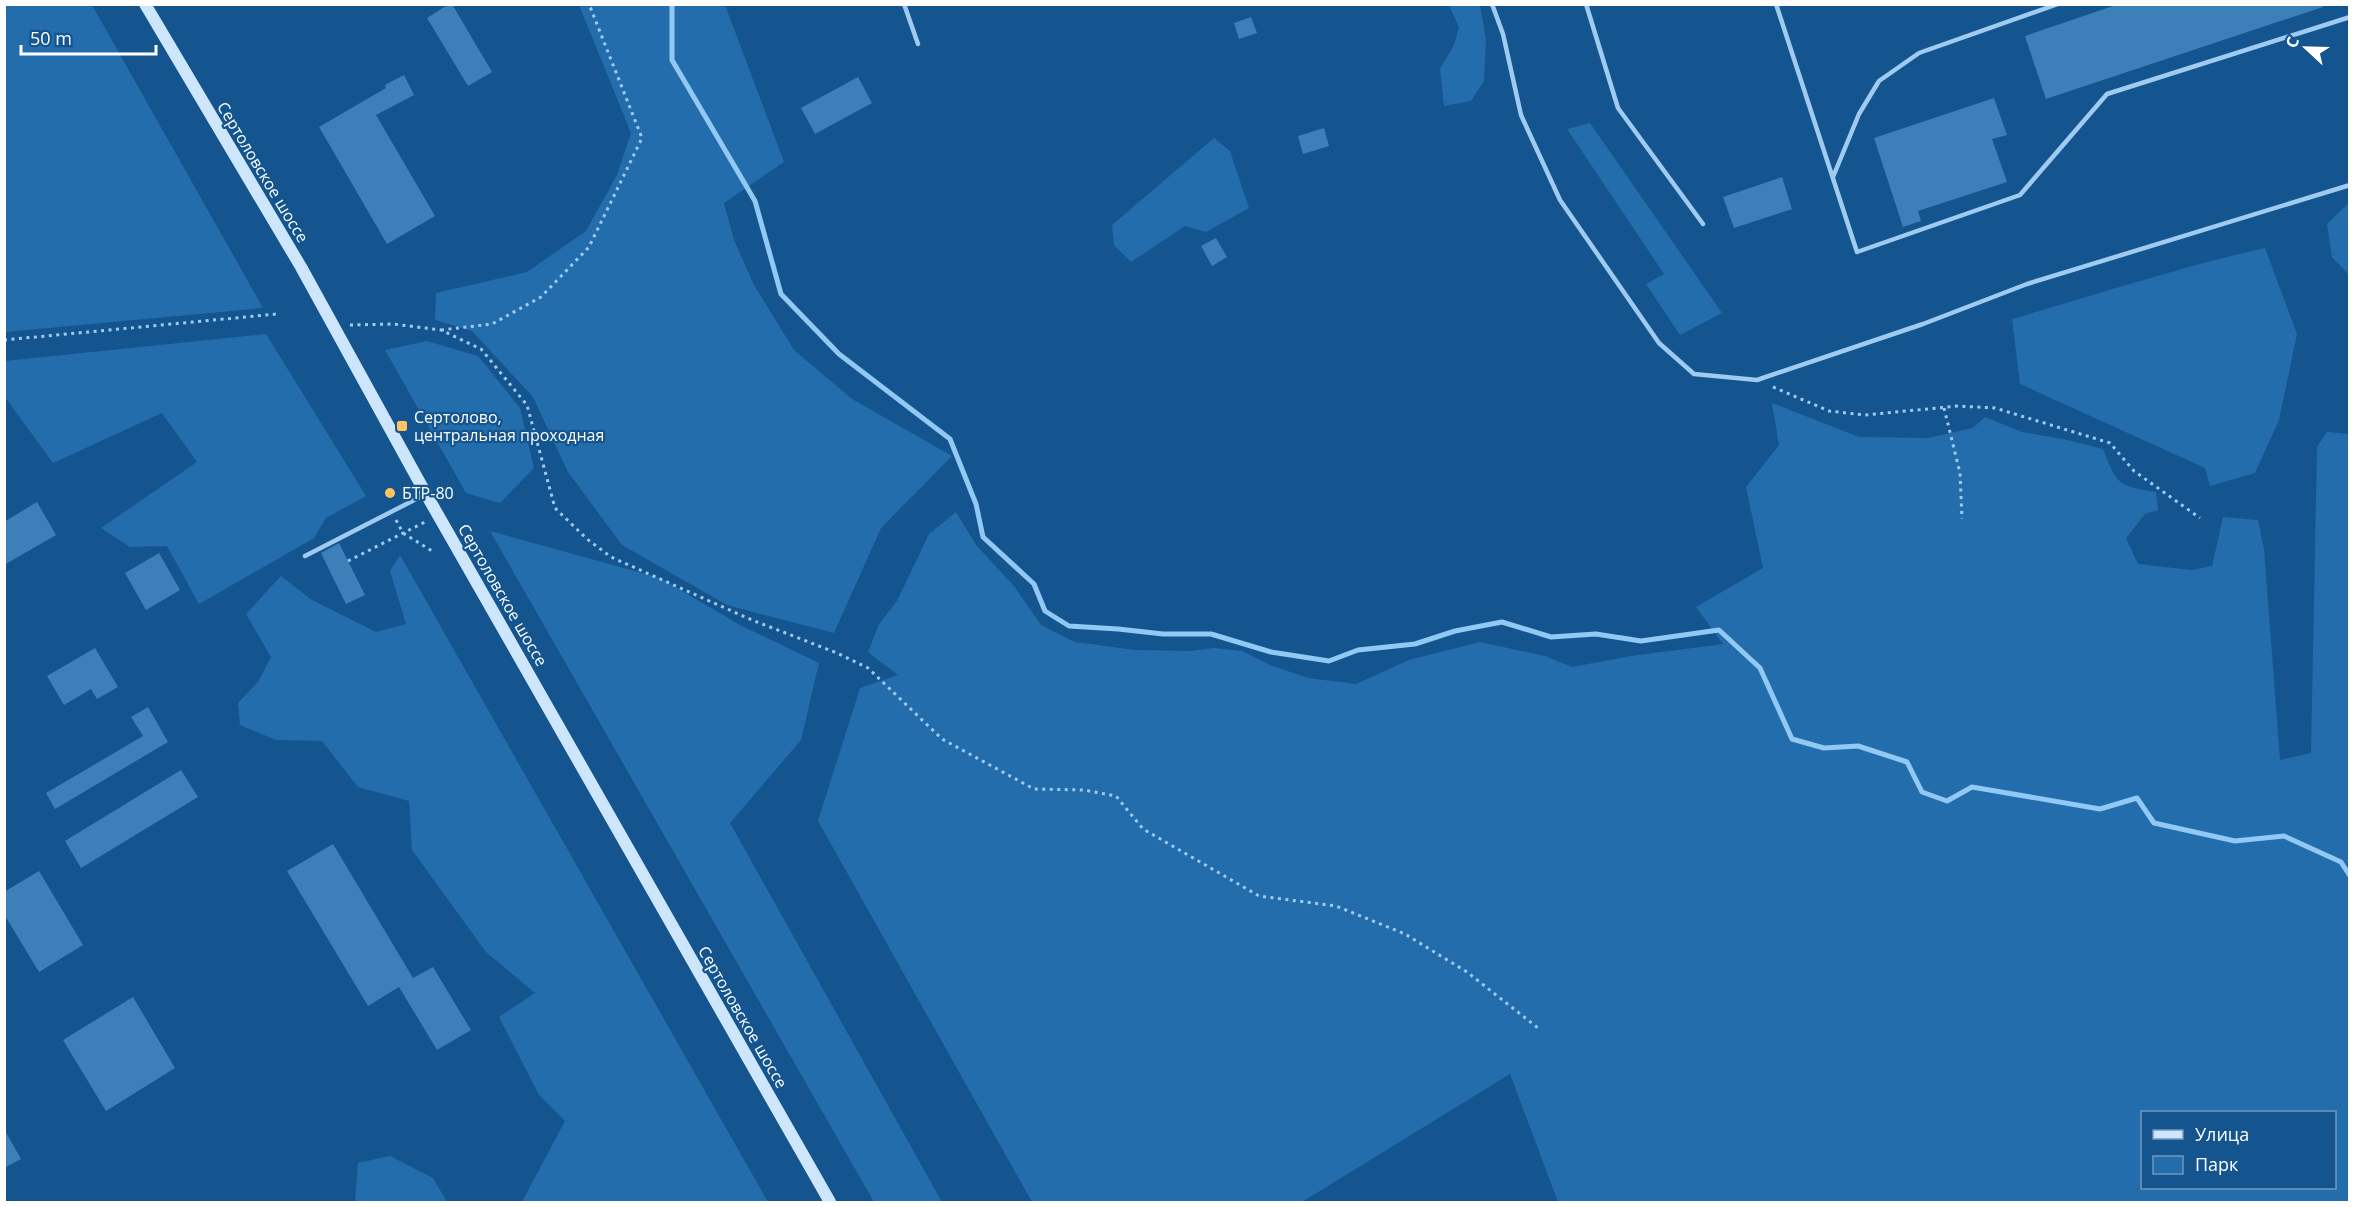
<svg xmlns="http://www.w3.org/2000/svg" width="2354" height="1207" viewBox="0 0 2354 1207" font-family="'Open Sans',sans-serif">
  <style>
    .green { fill: #236dad; fill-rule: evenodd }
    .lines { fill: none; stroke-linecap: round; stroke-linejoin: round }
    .stream { stroke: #91c8f4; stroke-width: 5 }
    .building { fill: #3d7fb9 }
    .path { stroke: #9fcbf1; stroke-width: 3; stroke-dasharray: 3 4.5; stroke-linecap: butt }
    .lane { stroke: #9fcbf1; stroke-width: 4.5 }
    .secondary { stroke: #cee6fc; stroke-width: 12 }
    .poi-dot { fill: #ffc35f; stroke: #14558f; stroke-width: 2 }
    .labels { text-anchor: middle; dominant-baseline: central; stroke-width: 4.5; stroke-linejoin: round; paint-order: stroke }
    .street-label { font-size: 16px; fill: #fff; stroke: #14558f }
    .poi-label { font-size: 16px; fill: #fff; stroke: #14558f; text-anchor: start }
  </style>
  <rect width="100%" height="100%" fill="#14558f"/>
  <path class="green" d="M5 4 92 5 263 308 5 332Z
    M579 5H725L784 162 724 203 734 240 754 285 794 350 852 399 952 456 881 528 834 633 727 605 622 545 568 472 533 397 472 331 435 320 436 293 527 272 586 231 617 175 631 133Z
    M1449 5H1480L1486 40 1484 81 1471 101 1444 106 1440 69 1454 45 1459 27Z
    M1590 123 1722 313 1680 335 1646 284 1664 274 1567 129Z
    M1214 138 1230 151 1249 208 1206 232 1185 226 1131 262 1114 245 1112 225Z
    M2349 203H2350L2349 275 2332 257 2327 224Z
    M2265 248 2297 334 2279 420 2255 473 2210 486 2205 468 2020 384 2012 319C2096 295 2179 267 2265 248Z
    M266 334 366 496 326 518 314 538 199 604 167 546 130 547 101 528 197 462 162 413 53 463 5 397V361Z
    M427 341 478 356 520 408 534 468 500 503 466 493 385 350Z
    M1772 403 1859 437 1928 438 1973 428 1985 417 2022 432 2063 439 2103 449C2117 485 2118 486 2156 492L2158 510 2145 514 2126 538 2138 564 2191 570 2212 566 2223 517 2258 520 2264 549 2280 760 2311 753 2317 447 2327 432 2349 434V1202H1558L1510 1074 1302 1202H1032L818 821 860 688 898 675 868 652 879 624 897 601 929 534 956 512 976 545 1014 586 1041 625 1075 642 1135 650 1189 651 1214 648 1242 651 1270 665 1308 678 1356 684 1409 660 1480 642 1545 656 1572 667 1631 656 1723 644 1696 607 1763 568 1746 487 1779 445ZM2142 1112H2334V1188H2142Z
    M490 531 660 578 740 625 819 663 801 740 730 823 942 1202H874Z
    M400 555 768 1202H522L565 1121 539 1095 499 1017 535 993 486 952 412 850 409 801 358 787 322 741 276 740 240 725 238 703 258 682 271 657 246 614 281 576 312 600 376 632 406 624 390 571Z
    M390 1156 433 1178 447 1202H355L358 1163Z"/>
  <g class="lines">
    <path class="stream" d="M672 4V60L755 201 781 294 839 354 950 439 976 504 983 537 1034 584 1045 611 1069 626 1118 629 1163 634H1211L1271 652 1329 661 1358 650 1415 644 1455 631 1502 622 1551 637 1596 634 1641 641 1719 630 1760 668 1792 739 1824 748 1858 746 1907 762 1922 792 1947 801 1972 787 2100 809 2137 798 2154 823 2235 841 2284 836 2341 862 2350 876"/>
  </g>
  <path class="building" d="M449 4H452L492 72 468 86 427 18Z
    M2119 4H2322L2323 7 2046 99 2025 36Z
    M1251 17 1257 33 1239 39 1234 23Z
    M404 75 414 95 376 115 435 216 387 244 319 127 386 88 385 85Z
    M858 77 872 103 815 134 801 108Z
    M1994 98 2007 135 1992 139 2007 182 1918 211 1921 221 1903 227 1874 138Z
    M1324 128 1329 146 1303 154 1298 136Z
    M1782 177 1792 209 1734 228 1723 197Z
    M1216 238 1227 257 1212 266 1201 246Z
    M37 502 56 535 4 565V522Z
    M339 543 365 595 346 604 321 553Z
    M159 553 180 590 146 610 125 573Z
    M95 648 118 687 97 699 91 689 64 705 47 676Z
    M148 707 168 742 55 809 46 793 143 736 131 717Z
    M181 770 198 797 81 868 65 841Z
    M333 844 413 978 433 967 471 1030 437 1050 399 987 368 1006 287 871Z
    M39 871 83 945 39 972 4 914V892Z
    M133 997 175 1068 106 1111 63 1040Z
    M4 1129 21 1159 4 1168Z"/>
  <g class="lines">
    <path class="path" d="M350 325 393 324 441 330 481 349 527 405 555 508 587 539 611 557 752 620 837 653 868 668 942 739 1034 789 1084 790 1116 796 1143 829 1259 896 1336 906 1405 934 1467 972 1538 1028
      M441 330 492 324 541 297 589 247 642 138 589 4
      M4 340 277 314
      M1773 387 1829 411 1865 415 1958 406 1995 408 2110 443 2134 471 2200 518
      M1944 408 1960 473 1962 519
      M396 520 403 533 432 551
      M348 561 427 521"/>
    <path class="lane" d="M904 4 918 44
      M1492 4 1503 34 1521 115 1560 200 1659 343 1694 374 1757 380 1923 324 2027 284 2350 185
      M1586 4 1618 108 1703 224
      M1776 4 1857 252 2020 195 2107 94 2350 17
      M1833 177 1859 114 1879 81 1919 53 2058 4
      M305 556 424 495"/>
    <path class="secondary" d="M145 4 301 267 426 494 830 1202"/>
  </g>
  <g class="poi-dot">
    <rect x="396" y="420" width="12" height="12" rx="3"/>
    <circle cx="390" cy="493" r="6"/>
  </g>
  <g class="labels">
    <g class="street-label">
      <text transform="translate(263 172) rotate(59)">Сертоловское шоссе</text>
      <text transform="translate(503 595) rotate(60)">Сертоловское шоссе</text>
      <text transform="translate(743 1017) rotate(60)">Сертоловское шоссе</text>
    </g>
    <g class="poi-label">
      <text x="414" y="417">Сертолово,<tspan x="414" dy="18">центральная проходная</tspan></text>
      <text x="402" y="493">БТР-80</text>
    </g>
  </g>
  <rect width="2354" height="1207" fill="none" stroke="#ffffff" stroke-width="12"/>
  <rect x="2141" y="1111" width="195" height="78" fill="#14558f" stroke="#7299bc" stroke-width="1.5"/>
  <rect x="2153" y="1130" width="30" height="9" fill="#cee6fc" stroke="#7299bc" stroke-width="1.5"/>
  <text x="2195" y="1141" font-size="18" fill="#ffffff">Улица</text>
  <rect x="2153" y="1156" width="30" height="18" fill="#236dad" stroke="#7299bc" stroke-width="1.5"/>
  <text x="2195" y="1171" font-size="18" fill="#ffffff">Парк</text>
  <g transform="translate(2306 48) rotate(292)" stroke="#14558f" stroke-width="4.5" paint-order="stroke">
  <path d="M0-4.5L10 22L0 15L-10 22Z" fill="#ffffff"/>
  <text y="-9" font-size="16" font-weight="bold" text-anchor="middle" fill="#ffffff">С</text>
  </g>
  <path d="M21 45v9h135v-9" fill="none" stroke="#ffffff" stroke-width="3"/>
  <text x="30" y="45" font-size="18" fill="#ffffff" stroke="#14558f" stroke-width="4.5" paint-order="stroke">50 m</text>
</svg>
